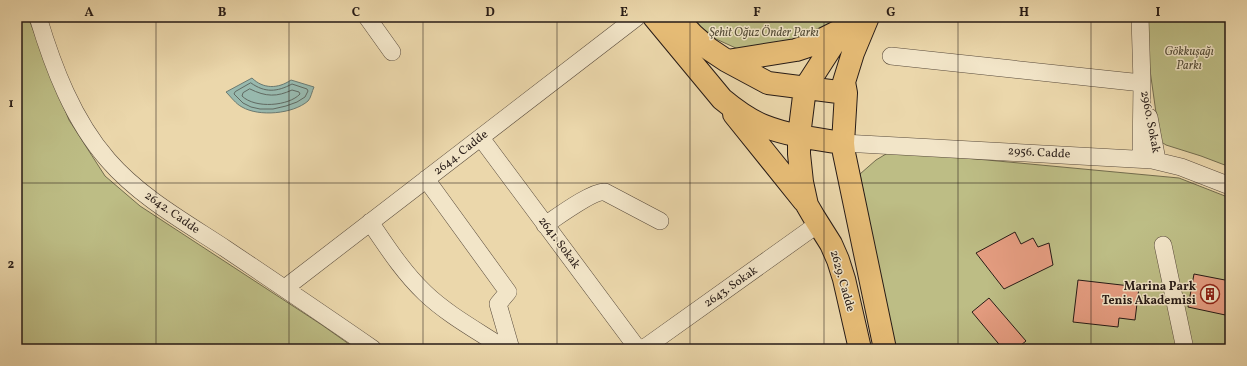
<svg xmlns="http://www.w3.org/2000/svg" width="1247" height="366" viewBox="0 0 1247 366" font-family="Vollkorn,serif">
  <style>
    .green { fill: #bdbd85; stroke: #726c4e }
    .water { fill: #98b9ae; stroke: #6b7a71 }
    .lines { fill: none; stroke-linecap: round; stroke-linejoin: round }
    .shore { stroke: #606a62; stroke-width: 1 }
    .building { fill: #e59d81; stroke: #271b16 }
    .minor-casing { stroke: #584a3b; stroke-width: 18 }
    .major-casing { stroke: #271b16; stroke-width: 24 }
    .minor { stroke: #f2e5c8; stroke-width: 17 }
    .major { stroke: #e6bc76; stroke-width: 22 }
    .grid { fill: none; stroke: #271b16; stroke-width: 1; stroke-opacity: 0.55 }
    .labels { text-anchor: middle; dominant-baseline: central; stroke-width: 3; stroke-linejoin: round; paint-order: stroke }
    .park-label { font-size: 12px; font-style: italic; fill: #544c37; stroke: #f2e5c8 }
    .street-label { font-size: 12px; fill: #271b16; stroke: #f2e5c8 }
    .poi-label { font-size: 12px; font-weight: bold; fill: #271b16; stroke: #f2e5c8; text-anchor: end }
    .neatline { fill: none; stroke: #271b16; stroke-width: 1.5 }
    .grid-label { font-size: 13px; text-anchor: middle; font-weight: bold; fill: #271b16 }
  </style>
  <rect width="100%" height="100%" fill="#ebd7ab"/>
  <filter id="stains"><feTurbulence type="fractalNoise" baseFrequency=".005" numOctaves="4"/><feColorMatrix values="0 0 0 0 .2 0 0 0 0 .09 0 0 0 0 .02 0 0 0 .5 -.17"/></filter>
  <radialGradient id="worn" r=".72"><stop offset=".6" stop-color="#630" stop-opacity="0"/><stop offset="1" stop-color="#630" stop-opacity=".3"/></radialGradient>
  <path class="green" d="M17 17H28L69 120 105 176 140 206 322 325 356 349H17Z
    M693 17H832L826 30 801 41 738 49 716 39 700 26Z
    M1145 17H1230V167L1201 156 1166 145 1160 141 1147 49Z
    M891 151 1179 178 1230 198V349H898L892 344 860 174 876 160Z"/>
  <path class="water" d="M252 78C263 89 278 89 291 80L314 87C312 91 311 98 308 101 293 114 259 117 242 107 236 104 231 97 226 92Z"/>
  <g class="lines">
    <path class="shore" d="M251 83C265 93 277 92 292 84L307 89 308 91 305 97 297 102 286 106 273 109H260L251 107 243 103 234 94 235 92Z
      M250 89C266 97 277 97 292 90L299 92 300 94C289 106 255 109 242 96L243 93Z"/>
  </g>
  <path class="building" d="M1015 232 1021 244 1033 238 1038 247 1049 243 1053 265 1004 289 976 253Z
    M1194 274 1230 281V316L1188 307Z
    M1078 280 1139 287 1135 320 1119 318 1118 327 1073 322Z
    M989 298 1026 341 1016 349H1003L972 312Z"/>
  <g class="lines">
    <defs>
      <path id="minor" d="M38 17C53 67 73 120 108 160 140 197 185 222 226 249 275 282 324 315 373 349
        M367 17 392 52
        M1140 17 1142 83 1141 159
        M891 56 1142 83
        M1149 117 1157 160
        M481 138 638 349
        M843 143 1152 160 1181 167 1230 186
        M426 179 508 292 498 304 511 349
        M370 222C387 247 403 272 425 293 448 315 478 331 505 349
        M545 225C557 217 594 190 605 192L660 221
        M1163 245 1185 349
        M285 288 637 17
        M643 349 818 224"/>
      <path id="major" d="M654 17 722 99C734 109 749 120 764 126 789 136 817 139 843 143
        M676 17 693 35 709 49 727 61 768 83 846 93
        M848 17 836 40 805 88 799 136V154L802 182 807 205 814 217 831 244 838 260 844 279 860 349
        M868 17 853 53 844 82 846 93 843 143 844 153 885 349
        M727 61 796 50 811 45 841 30
        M734 114 804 201"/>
    </defs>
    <use href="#minor" class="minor-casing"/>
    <use href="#major" class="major-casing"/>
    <use href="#minor" class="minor"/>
    <use href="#major" class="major"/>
  </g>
  <path class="grid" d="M156 17V349M289 17V349M423 17V349M557 17V349M690 17V349M824 17V349M958 17V349M1091 17V349M17 183H1230"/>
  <defs>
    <symbol id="building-ring" viewBox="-11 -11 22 22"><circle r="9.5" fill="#f2e5c8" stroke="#8f2418" stroke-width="1.5"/><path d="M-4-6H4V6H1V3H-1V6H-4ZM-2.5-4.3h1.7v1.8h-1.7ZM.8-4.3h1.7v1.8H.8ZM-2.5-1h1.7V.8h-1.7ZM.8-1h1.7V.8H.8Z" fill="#8f2418"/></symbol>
  </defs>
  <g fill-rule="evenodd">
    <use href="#building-ring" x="1199" y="283" width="22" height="22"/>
  </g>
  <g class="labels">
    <g class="park-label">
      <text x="764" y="33">Şehit Oğuz Önder Parkı</text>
      <text x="1189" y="52">Gökkuşağı<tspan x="1189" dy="14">Parkı</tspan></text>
    </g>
    <g class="street-label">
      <text transform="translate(1150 122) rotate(79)">2960. Sokak</text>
      <text transform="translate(461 153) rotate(-38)">2644. Cadde</text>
      <text transform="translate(1039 153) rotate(3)">2956. Cadde</text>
      <text transform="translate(172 213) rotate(35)">2642. Cadde</text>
      <text transform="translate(559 243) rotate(53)">2641. Sokak</text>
      <text transform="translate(842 281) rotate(74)">2629. Cadde</text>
      <text transform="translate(731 287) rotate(-35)">2643. Sokak</text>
    </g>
    <g class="poi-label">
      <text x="1196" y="287">Marina Park<tspan x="1196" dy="14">Tenis Akademisi</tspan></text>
    </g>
  </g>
  <rect width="1247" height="366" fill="none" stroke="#ebd7ab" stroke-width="44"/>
  <rect x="22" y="22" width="1203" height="322" class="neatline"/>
  <g class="grid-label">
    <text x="89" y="16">A</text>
    <text x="222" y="16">B</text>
    <text x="356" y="16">C</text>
    <text x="490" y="16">D</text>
    <text x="624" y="16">E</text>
    <text x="757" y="16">F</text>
    <text x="891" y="16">G</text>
    <text x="1024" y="16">H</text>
    <text x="1158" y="16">I</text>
    <text x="11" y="107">1</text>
    <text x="11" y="268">2</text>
  </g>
  <rect width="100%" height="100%" filter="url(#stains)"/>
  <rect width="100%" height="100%" fill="url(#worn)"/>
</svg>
